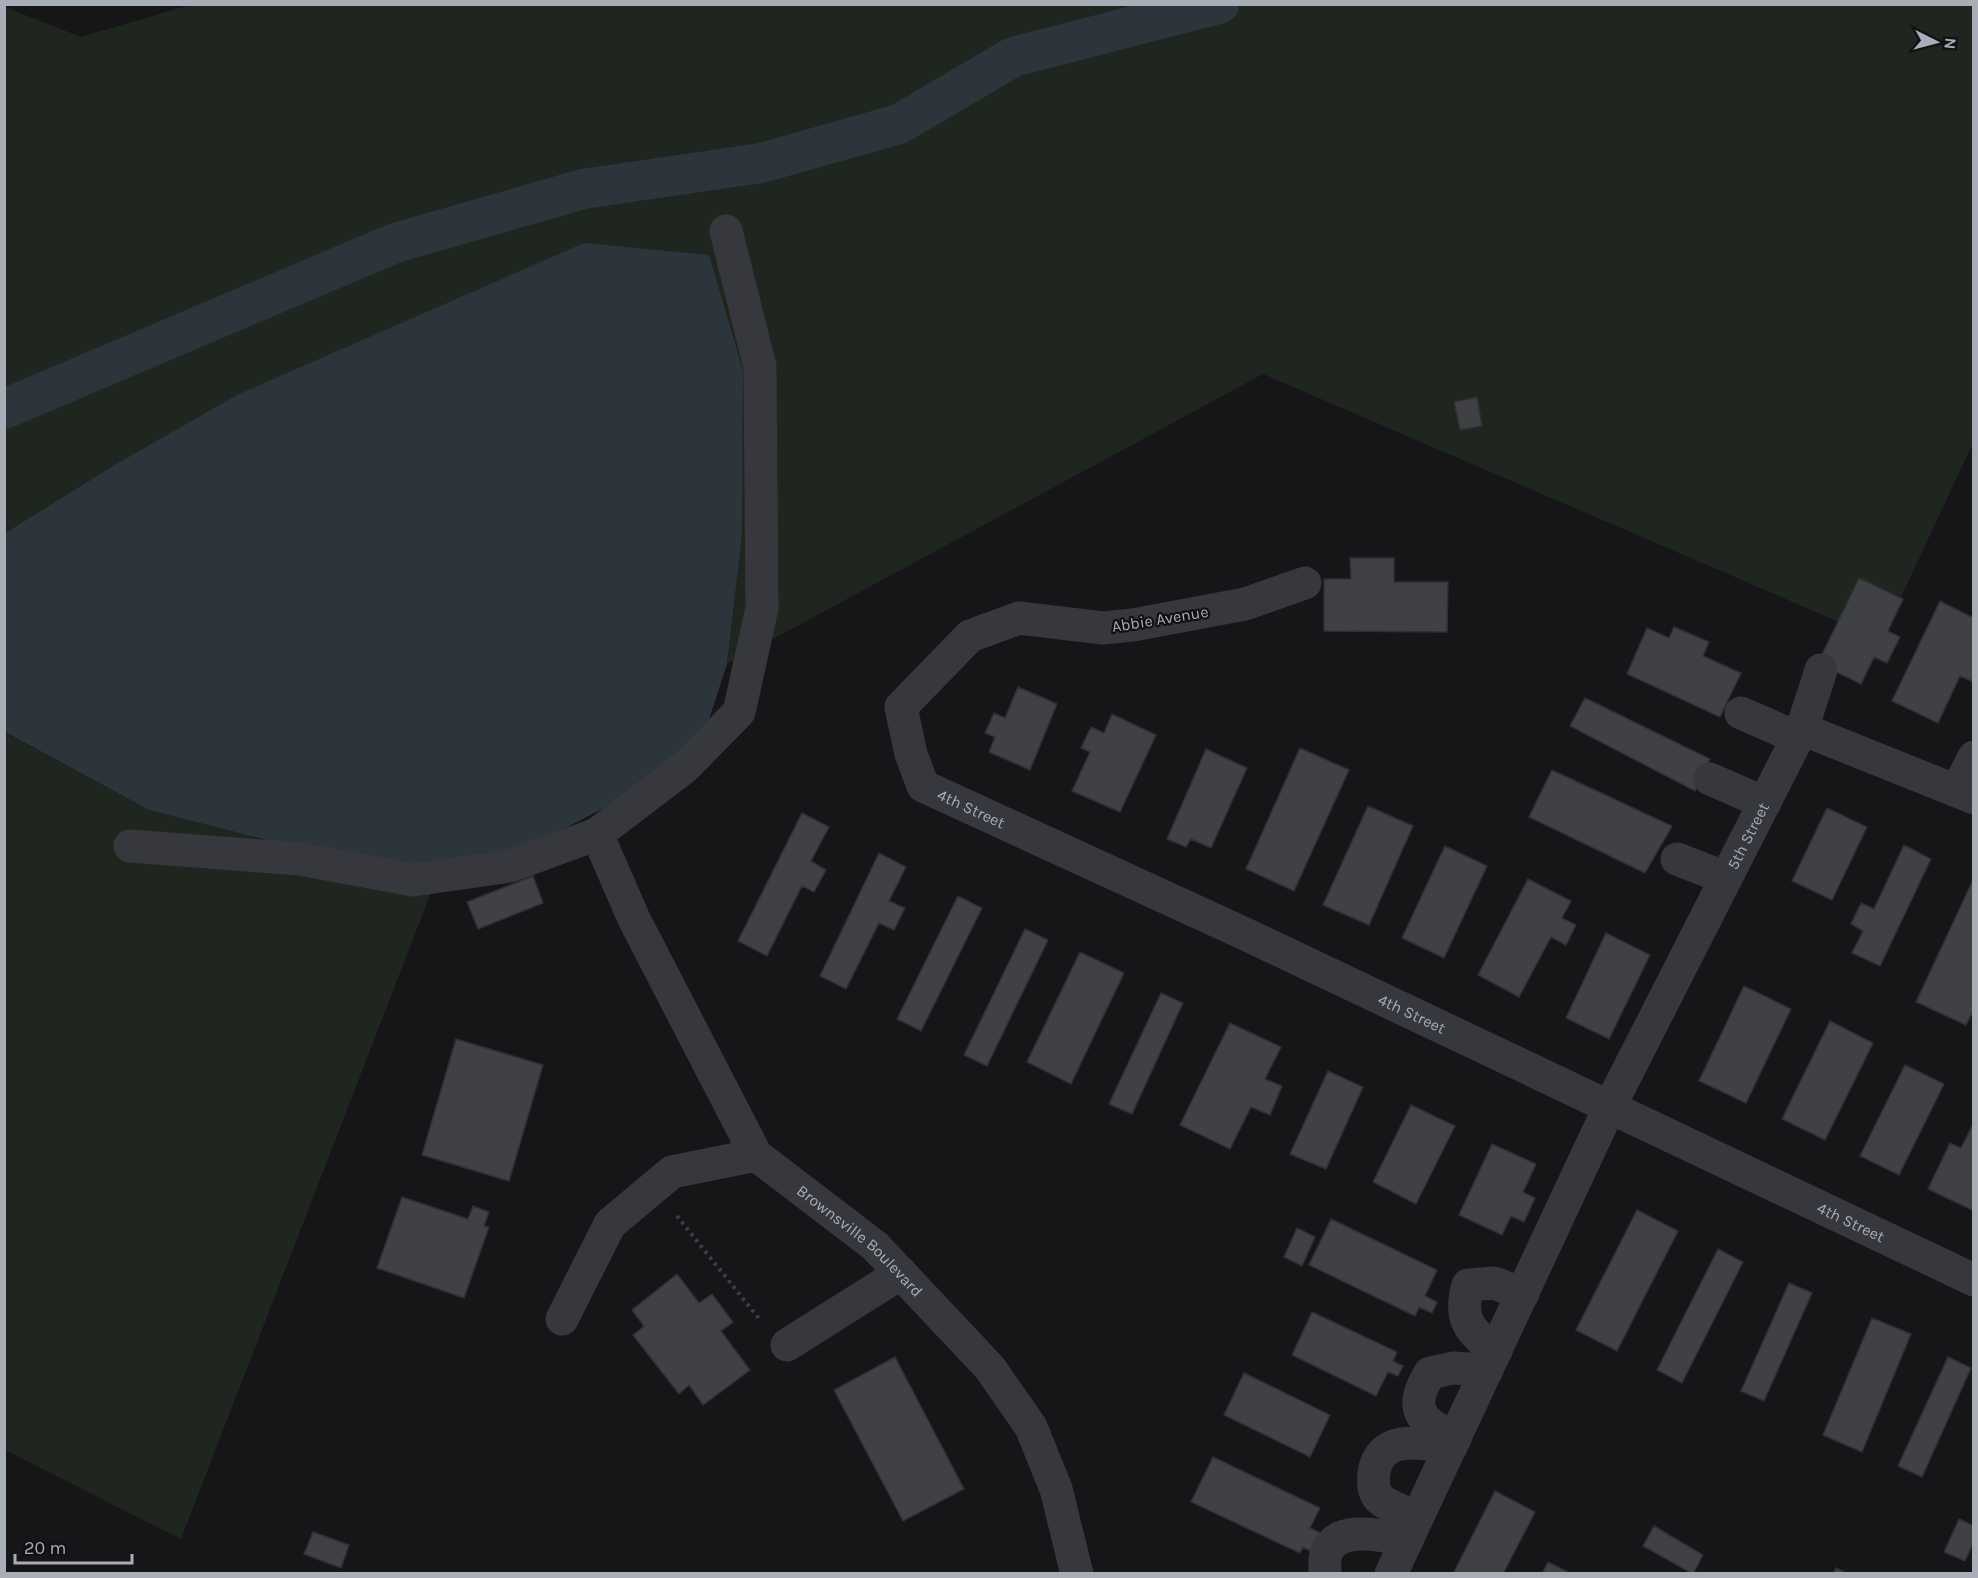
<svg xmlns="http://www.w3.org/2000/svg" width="1978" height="1578" viewBox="0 0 1978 1578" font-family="Karla,sans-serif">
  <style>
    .green { fill: #1e261f }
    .water { fill: #2c353c }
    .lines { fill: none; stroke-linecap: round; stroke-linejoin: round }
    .canal { stroke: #2c353c; stroke-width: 40 }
    .building { fill: #404145; stroke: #303034; stroke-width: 1.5 }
    .path { stroke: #3d3f44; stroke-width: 4; stroke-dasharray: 3 4.5; stroke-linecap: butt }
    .minor { stroke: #37383d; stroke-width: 33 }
    .labels { text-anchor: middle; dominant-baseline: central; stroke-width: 4.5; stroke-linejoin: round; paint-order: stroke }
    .street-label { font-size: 16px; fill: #a8adb8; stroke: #111113 }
  </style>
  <rect width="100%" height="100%" fill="#161618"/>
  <path class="green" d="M193 4 1973 5V443L1881 640 1263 374 727 664 742 535 113 466 5 533V7L81 37Z
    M4 732 149 810 439 872 181 1539 5 1450Z"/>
  <path class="water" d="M584 243 709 255 743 371 742 535 727 664 703 738 633 793 542 840 439 872 328 855 149 810 5 732V533L113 466 237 395Z"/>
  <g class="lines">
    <path class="canal" d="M4 409 395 243 583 189 761 163 899 124 1013 57 1219 4"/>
  </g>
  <path class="building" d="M1477 397 1482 426 1460 430 1454 402Z
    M1350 558H1394V582H1448L1447 632 1324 631V579H1351Z
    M1859 578 1903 599 1888 631 1900 637 1887 663 1874 657 1861 684 1818 663Z
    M1940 601 1974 618V682L1960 676 1938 723 1892 701Z
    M1674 627 1709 642 1703 656 1741 673 1720 717 1627 674 1647 628 1669 638Z
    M1018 687 1057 704 1030 770 989 752 995 737 985 733 994 713 1005 718Z
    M1585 698 1710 759 1695 791 1570 726Z
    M1112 714 1156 735 1120 812 1072 791 1090 752 1081 748 1091 727 1104 733Z
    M1300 748 1349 770 1294 891 1246 869Z
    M1206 749 1247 768 1211 848 1191 839 1186 847 1167 839Z
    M1552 770 1672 826 1645 873 1529 817Z
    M1368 806 1413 826 1369 925 1323 905Z
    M1827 808 1867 827 1832 900 1792 881Z
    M802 813 829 827 811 861 826 870 814 892 802 886 767 956 738 941Z
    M1904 845 1931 859 1880 966 1852 953 1863 931 1851 924 1861 903 1874 909Z
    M1445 846 1487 866 1444 958 1402 938Z
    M879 853 906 867 889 901 905 908 894 930 879 923 846 989 820 976Z
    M533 876 543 903 478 929 467 902Z
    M1528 879 1571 901 1562 918 1576 925 1566 945 1551 937 1519 997 1478 975Z
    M1973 880 1974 1009 1966 1025 1916 1002Z
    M958 896 982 908 921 1031 897 1019Z
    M1025 929 1048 940 987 1066 964 1055Z
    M1606 933 1650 955 1609 1039 1566 1018Z
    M1080 952 1124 973 1071 1084 1027 1062Z
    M1744 986 1791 1009 1746 1103 1699 1081Z
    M1161 993 1183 1003 1132 1114 1109 1104Z
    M1830 1021 1873 1043 1825 1140 1782 1119Z
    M1230 1023 1281 1047 1265 1079 1282 1086 1270 1115 1251 1107 1230 1149 1180 1125Z
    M456 1039 543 1065 509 1181 422 1155Z
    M1905 1065 1944 1084 1899 1175 1860 1156Z
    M1328 1071 1363 1087 1326 1169 1290 1154Z
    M1411 1105 1455 1126 1416 1204 1373 1182Z
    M1974 1122V1211L1928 1189 1950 1143 1961 1148Z
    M1492 1144 1536 1164 1523 1192 1535 1198 1524 1222 1511 1216 1502 1235 1459 1215Z
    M402 1197 468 1219 473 1206 489 1212 484 1226 489 1227 464 1298 377 1268Z
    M1637 1210 1678 1231 1617 1351 1576 1330Z
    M1331 1219 1437 1270 1425 1296 1437 1302 1432 1313 1419 1307 1415 1316 1309 1265Z
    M1297 1228 1315 1237 1302 1266 1284 1257Z
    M1718 1249 1743 1262 1682 1383 1657 1370Z
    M677 1274 699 1303 712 1294 733 1322 721 1331 750 1370 703 1405 689 1385 679 1394 633 1335 644 1326 632 1310Z
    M1789 1283 1812 1293 1764 1401 1741 1391Z
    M1312 1312 1397 1352 1393 1361 1403 1366 1398 1376 1388 1372 1376 1396 1292 1355Z
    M1872 1318 1911 1334 1862 1452 1823 1435Z
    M895 1357 964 1489 903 1521 834 1390Z
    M1948 1357 1971 1368 1922 1477 1898 1466Z
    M1244 1373 1330 1415 1310 1457 1224 1415Z
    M1213 1457 1320 1508 1310 1528 1321 1533 1312 1552 1303 1547 1300 1553 1191 1502Z
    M1495 1491 1535 1512 1503 1574H1453Z
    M1959 1519 1974 1526V1541L1965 1561 1944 1552Z
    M1654 1526 1703 1555 1693 1574 1643 1546Z
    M313 1532 349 1545 341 1568 304 1554Z
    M1548 1562 1572 1574H1542Z
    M1836 1568 1848 1574H1833Z"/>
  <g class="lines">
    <path class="path" d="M677 1216 760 1320"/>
    <g class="minor">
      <path id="s1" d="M1305 583 1245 604 1133 625 1103 628 1019 618 970 636 901 707 911 754 923 786 1243 933 1974 1280"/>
      <path d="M1741 713 1798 738"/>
      <path d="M1802 729 1821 670"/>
      <path d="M1710 779 1765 803"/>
      <path d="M1957 790 1974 757"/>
      <path d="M597 834 634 919 756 1155"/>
      <path d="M130 846 300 859 413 880 510 866 597 834 685 767 739 712 762 608 760 367 726 231"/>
      <path d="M1677 859 1726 878"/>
      <path id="s2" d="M562 1319 610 1224 672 1172 756 1155 875 1246 990 1368 1031 1427 1056 1489 1077 1574"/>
      <path d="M787 1345 901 1273"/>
      <path d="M1496 1351C1470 1331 1458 1320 1468 1285L1494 1283 1523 1294"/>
      <path d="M1455 1439C1421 1421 1407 1410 1430 1373L1453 1368 1487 1370"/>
      <path d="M1417 1518C1408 1513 1387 1506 1380 1499 1373 1493 1373 1482 1374 1473 1380 1433 1422 1443 1451 1447"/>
      <path d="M1325 1574C1325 1568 1324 1560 1326 1554 1336 1523 1384 1536 1407 1540"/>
      <path id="s3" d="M1391 1574 1610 1106 1802 729 1974 798"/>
    </g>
  </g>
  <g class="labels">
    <g class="street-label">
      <text transform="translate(1160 619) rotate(-9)">Abbie Avenue</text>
      <text stroke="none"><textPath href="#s1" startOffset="579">4th Street</textPath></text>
      <text stroke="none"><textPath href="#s3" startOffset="820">5th Street</textPath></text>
      <text stroke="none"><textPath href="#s1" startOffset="1065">4th Street</textPath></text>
      <text stroke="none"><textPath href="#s1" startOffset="1551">4th Street</textPath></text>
      <text stroke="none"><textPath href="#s2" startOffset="408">Brownsville Boulevard</textPath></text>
    </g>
  </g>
  <rect width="1978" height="1578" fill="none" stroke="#a8adb8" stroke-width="12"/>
  <g transform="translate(1936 42) rotate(96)" stroke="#111113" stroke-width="4.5" paint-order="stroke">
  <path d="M0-4.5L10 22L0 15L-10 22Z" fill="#a8adb8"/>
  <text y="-9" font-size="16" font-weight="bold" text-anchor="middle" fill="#a8adb8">N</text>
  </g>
  <path d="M15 1554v9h117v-9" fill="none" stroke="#a8adb8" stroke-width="3"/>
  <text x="24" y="1554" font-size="18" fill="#a8adb8" stroke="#111113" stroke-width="4.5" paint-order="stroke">20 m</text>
</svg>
